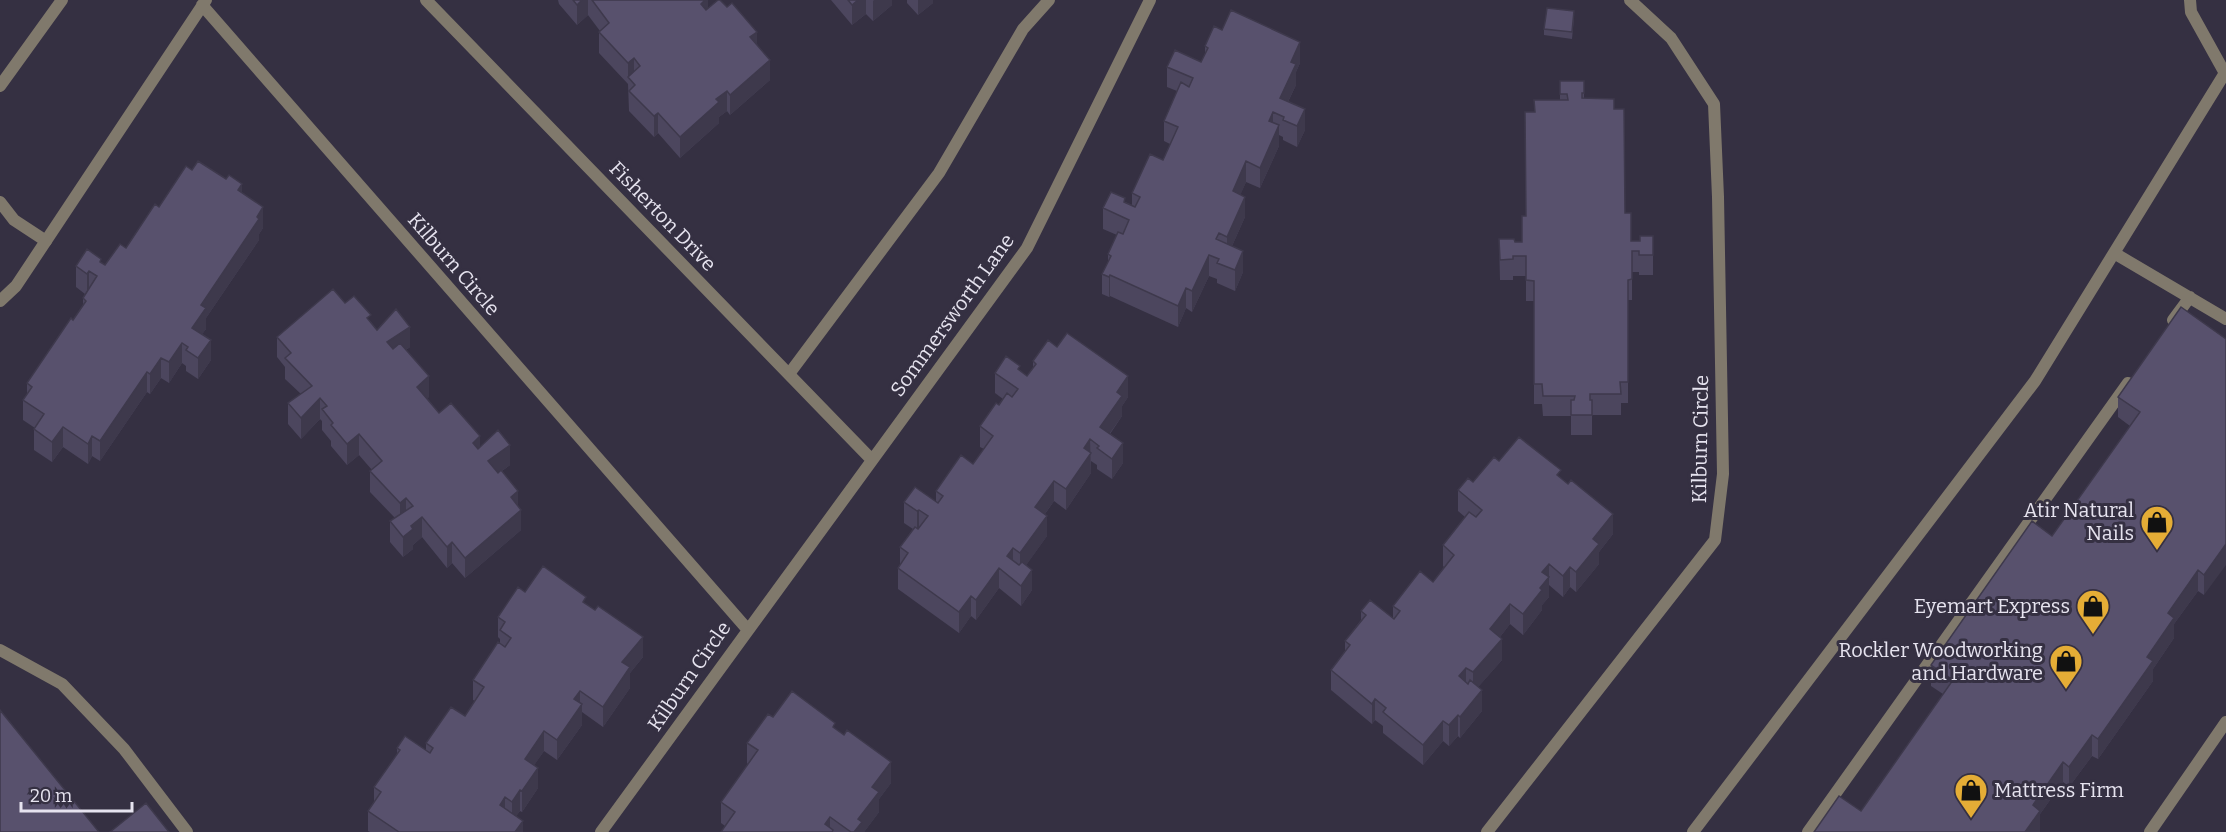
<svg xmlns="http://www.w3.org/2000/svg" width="2226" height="832" viewBox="0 0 2226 832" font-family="Bitter,serif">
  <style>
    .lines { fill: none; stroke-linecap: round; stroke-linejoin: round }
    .lane { stroke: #80796c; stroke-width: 12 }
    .street { stroke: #80796c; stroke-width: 12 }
    .wall { fill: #4c465e }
    .shaded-wall { fill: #3e394c }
    .building { fill: #58516d; stroke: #3e394c; stroke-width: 1.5 }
    .labels { text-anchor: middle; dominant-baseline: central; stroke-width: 6; stroke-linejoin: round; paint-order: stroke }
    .street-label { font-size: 20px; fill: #e6e3ef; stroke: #353042 }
    .poi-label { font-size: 20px; fill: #e6e3ef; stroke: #353042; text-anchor: end }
  </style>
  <rect width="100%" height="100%" fill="#353042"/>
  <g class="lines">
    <path class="lane" d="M0 86 62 0
      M0 202 14 220 46 241
      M2114 253 2226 319
      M2173 320 2190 297
      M789 374 939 173 1023 29 1049 0
      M0 650 62 684 124 749 187 832
      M1693 832 2035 381 2225 73
      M1808 832 2128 383
      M2150 832 2226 722"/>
    <path class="street" d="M426 0 872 460
      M2190 0 2191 12 2226 75
      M202 5 748 630
      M0 301 16 286 206 0
      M601 832 1027 248 1150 0
      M1487 832 1715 540 1723 474 1718 197 1714 104 1671 38 1630 0"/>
  </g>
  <path class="wall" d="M558 0H708V8L757 44 770 80 730 115 727 111 719 117V123L680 158 658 133 654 137 629 111 628 84 599 53V32L600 31 588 15 577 25 559 4Z
    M831 0H892V5L873 21 866 14 852 25Z
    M907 0H933V3L918 15 907 3Z
    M1574 17 1572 39 1544 35V29Z
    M1205 46 1300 63 1296 72V85L1288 102 1305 130 1297 147 1283 140V137L1279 135V146L1260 188 1246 182 1240 195 1245 217 1232 246 1243 272 1235 291 1217 283V279L1209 276 1192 312 1186 308 1178 327 1110 296 1109 297 1102 294V274L1108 262V254L1117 235 1103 229V208L1125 202 1132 205V193L1163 160 1170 144 1164 141V121L1177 91 1167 87V67L1201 62 1205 55Z
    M1560 81H1584V98L1625 213 1631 241H1640L1653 236V275H1639V272H1632V300H1628V403H1621V415H1592V435H1571V416H1543L1542 404H1534V301H1526V276H1513V280H1500L1499 239 1515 242H1522L1526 216 1534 112 1560 100Z
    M192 170 242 193 263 228 259 234V240L206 318V329L202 334 211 360 198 379 186 371V366L182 363 169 383 161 378 150 394 147 392 100 461 92 456 88 464 63 447 52 462 34 450V429L35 428 23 420V400L27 395V383L83 306V298L85 294 76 287V266L101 263 105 265 126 248 159 207Z
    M345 303 371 322 377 330 410 347 406 350 429 397 427 398 439 413 480 447 510 465 502 471 518 506 521 530 465 578 452 563 447 568 422 537 413 545V549L403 557 390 542V521L395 518 370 492V471L372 470 359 455 347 465 331 446V441L322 430V421L320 419 301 439 288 424V403L301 394 285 379V367L277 357V337Z
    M2226 339 2204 595 2198 591 2174 624V638L2153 669V681L2098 759 2092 756 2069 787 2063 782 2040 814V832H1814L1861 811 1943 694 1931 686V665L2052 536 2130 426 2118 417V397Z
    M1033 361 1128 397 1122 406V416L1110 434 1123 463 1112 479 1097 469V465L1091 461V473L1066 510 1054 501 1045 514 1047 536 1026 565 1032 590 1021 606 999 588 976 620 971 616 959 633 898 589V568L900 565V547L913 529 904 523V502H936V491L973 464 984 449 980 447V426L1003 399 995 393V373L1020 371 1027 376 1033 369Z
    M1499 461 1561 478 1613 534 1599 552V564L1576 592 1570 587 1563 597 1549 585V597L1542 605V610L1523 635 1510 624 1500 637 1502 660 1478 687 1482 711 1460 738 1458 736 1449 746 1443 741 1423 765 1383 733V726L1375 720 1372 724 1331 690V670L1345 651V641L1361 620V611L1393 619V606L1433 582 1444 567 1443 566V545L1465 517 1458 511V490L1473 482Z
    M525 592 586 604 643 657 630 673V688L603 727 582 712V725L557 760 544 751 534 765 538 788 522 812 520 811 516 816 523 832H370L368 831V811L374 802V787L397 754V748L426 750V743L465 716 475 701 473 700V680L500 644V639L498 637V617Z
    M773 717 835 729 891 783 879 799V812L864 832H721L725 826 721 823V802L748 764 747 763V743Z"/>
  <path class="shaded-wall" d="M582 0H588V15L577 25V5Z
    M705 0H708V18L701 4Z
    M858 0H866V14L852 25V5Z
    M874 0H892V5L873 21V1Z
    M918 0H933V3L918 15Z
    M757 32V52L750 37Z
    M1300 42V63L1296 72V85L1281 116 1280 98 1291 62Z
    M634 58V79L628 77V84V63Z
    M770 60V80L730 115V95Z
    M727 91V111L719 117V123L680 158V137L716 99Z
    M1305 109V130L1297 147V126Z
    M1273 112V133L1269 121Z
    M658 113V133L654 137V116Z
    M1279 125V146L1260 188V168Z
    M1246 161V182L1233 212V191Z
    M242 184V204L238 190Z
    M1245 197V217L1227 257V237Z
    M263 207V228L259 234V240L206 318V329L192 348V328L201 305Z
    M1243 251V272L1235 291V270Z
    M1209 255V276L1192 312V291Z
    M89 271V291L87 295V274Z
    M1110 275V296L1109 297V277Z
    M1186 288V308L1178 327V306Z
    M410 327V347L387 363V342Z
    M211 340V360L198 379V358Z
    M182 343V363L169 383V362Z
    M161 358V378L150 394V374Z
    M147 372V392L100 461V441Z
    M429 376V397L417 407V387Z
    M1128 376V397L1122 406V416L1100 447V427L1117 392Z
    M320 398V419L301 439V418Z
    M63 427V447L52 462V442Z
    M359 434V455L347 465V444Z
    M92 436V456L88 464V444Z
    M480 436V457L473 443Z
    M1090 439 1091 473 1066 510V489L1084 448Z
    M1123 443V463L1112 479V459Z
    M510 445V465L488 481V461Z
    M1054 481V501L1035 528V507Z
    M518 491V511L511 497Z
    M406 498V518L400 523V503Z
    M521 510V530L465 578V558Z
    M919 510V530L917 532V511Z
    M1613 514V534L1599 552V564L1576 592V572L1593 539Z
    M1047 516V536L1020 574V553Z
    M422 517V537L413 545V549L403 557V537L411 526Z
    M452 542V563L447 568V547Z
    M2226 544V565L2204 595V575Z
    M1013 548V568L1007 556Z
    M1549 564V597L1542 605V610L1523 635V614L1540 588 1542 572Z
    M1570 567V587L1563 597V576Z
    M999 568V588L976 620V600Z
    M1032 570V590L1021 606V586Z
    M2198 570V591L2174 624V638L2153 669V681L2098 759V739L2147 657 2168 613Z
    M971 596V616L959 633V612Z
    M1510 604V624L1490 650V629Z
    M643 637V657L630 673V688L603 727V707L622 662Z
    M1502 639V660L1473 693V672Z
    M1466 668V688L1459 676Z
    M1482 690V711L1460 738V717Z
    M580 691V707L582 704V725L557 760V740L574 699Z
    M1375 699V720L1372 724V704Z
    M1458 715V736L1449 746V725Z
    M1443 721V741L1423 765V745Z
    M544 731V751L525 779V759Z
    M2092 735V756L2069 787V767Z
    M891 762V783L879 799V812L864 832H854L858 819 872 787Z
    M2063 762V782L2040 814V832H2025L2033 805Z
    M538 768V788L522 812V791Z
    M520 790V811L512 822V802Z
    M505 797V818L500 805Z
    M830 817V832L825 824Z
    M523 821V832H515Z"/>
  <path class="building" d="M573 0H582L577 5Z
    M592 0H705L701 4 706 10 718 0H720L727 7 732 3 757 32 750 37 770 60 730 95 727 91 716 99 719 102 680 137 658 113 654 116 629 91 635 85 628 77 640 66 634 58 628 63 599 32 609 23Z
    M848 0H858L852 5Z
    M1547 8 1574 11 1572 32 1544 29Z
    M1231 10 1300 42 1291 62 1296 64 1280 98 1305 109 1297 126 1283 120 1284 117 1273 112 1269 121 1279 125 1260 168 1246 161 1233 191 1245 197 1227 237 1219 233 1216 239 1243 251 1235 270 1217 263 1219 259 1209 255 1192 291 1186 288 1178 306 1110 275 1109 277 1102 274 1111 256 1108 254 1118 232 1123 234 1129 220 1103 208 1111 192 1125 198 1124 202 1135 207 1140 197 1132 193 1150 154 1163 160 1178 127 1164 121 1181 82 1189 87 1193 78 1167 67 1175 50 1201 62 1208 48 1205 46 1214 26 1222 30Z
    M1560 81H1584V93H1582V98L1614 99V109H1624L1625 213H1631V241H1640V236H1653V255H1639V251H1632V279L1628 280V382H1620L1621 394H1590V400H1592V415H1571V400H1574L1575 396H1543L1542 384H1534V281L1526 280V256H1513V259L1500 260 1499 239H1514L1515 242H1522V216H1526L1525 112H1535L1534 100H1568L1567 94H1560Z
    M198 161 226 179 229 175 242 184 238 190 263 207 257 217 259 219 201 305 206 308 192 328 211 340 198 358 186 350 188 347 182 343 169 362 161 358 150 374 147 372 100 441 92 436 88 444 63 427 52 442 34 429 44 414 23 400 32 387 27 383 71 318 73 320 86 301 83 298 97 276 89 271 87 274 76 266 87 249 101 259 100 262 105 265 120 244 126 248 155 204 159 207 186 166 192 170Z
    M333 289 345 303 354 296 371 315 367 318 377 330 396 309 410 327 387 342 393 349 400 343 429 376 417 387 439 413 451 403 480 436 473 443 478 449 498 430 510 445 488 461 498 473 501 470 518 491 511 497 521 510 465 558 452 542 447 547 422 517 411 526 413 529 403 537 390 521 413 506 406 498 400 503 370 471 382 461 359 434 347 444 331 425 333 423 322 409 327 406 320 398 301 418 288 403 312 386 285 358 291 353 277 337Z
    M2181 307 2226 339V544L2204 575 2198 570 2168 613 2174 618 2147 657 2153 661 2098 739 2092 735 2069 767 2063 762 2033 805 2040 811 2025 832H1814L1839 796 1861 811 1953 680 1931 665 2032 521 2052 536 2140 412 2118 397Z
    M1067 333 1128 376 1117 392 1122 396 1100 427 1123 443 1112 459 1097 448 1099 446 1090 439 1084 448 1091 453 1066 489 1054 481 1035 507 1047 516 1020 553 1013 548 1007 556 1019 565 1022 562 1032 570 1021 586 999 568 976 600 971 596 959 612 898 568 908 553 900 547 915 527 918 529 928 516 919 510 917 511 904 502 915 487 938 503 943 496 936 491 961 455 973 464 993 436 980 426 996 403 999 405 1007 393 1012 397 1018 389 995 373 1006 356 1020 366 1018 369 1027 376 1036 364 1033 361 1048 340 1057 347Z
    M1519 437 1561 470 1557 475 1568 484 1571 480 1613 514 1593 539 1599 544 1576 572 1570 567 1563 576 1549 564 1542 572 1549 577 1540 588 1542 590 1523 614 1510 604 1490 629 1502 639 1473 672 1466 668 1459 676 1468 684 1470 680 1482 690 1460 717 1458 715 1449 725 1443 721 1423 745 1383 712 1386 708 1375 699 1372 704 1331 670 1350 645 1345 641 1366 615 1361 611 1370 600 1394 619 1400 611 1393 606 1420 571 1433 582 1454 555 1443 545 1469 512 1476 517 1482 510 1458 490 1468 478 1473 482 1494 457 1499 461Z
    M543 566 586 597 583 602 595 610 598 606 643 637 622 662 630 667 603 707 580 691 574 699 582 704 557 740 544 731 525 759 538 768 522 791 520 790 512 802 505 797 500 805 523 821 515 832H399L368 811 381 792 374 787 400 750 397 748 405 736 430 753 433 748 426 743 451 707 465 716 484 687 473 680 498 642 505 647 511 638 500 630 505 622 498 617 518 587 525 592Z
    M792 691 835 723 833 727 844 735 847 730 891 762 872 787 879 792 858 819 862 822 854 832H851L830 817 825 824 833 830 832 832H721L735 812 721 802 758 750 747 743 768 714 773 717Z
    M0 710 99 832H0Z
    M146 803 169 832H110Z"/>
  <defs>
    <symbol id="shop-pin" viewBox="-11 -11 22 30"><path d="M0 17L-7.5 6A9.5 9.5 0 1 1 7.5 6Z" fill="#e5ad36" stroke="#353042"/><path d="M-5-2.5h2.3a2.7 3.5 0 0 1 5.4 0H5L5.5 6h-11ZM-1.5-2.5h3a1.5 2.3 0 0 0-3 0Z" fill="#111"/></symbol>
  </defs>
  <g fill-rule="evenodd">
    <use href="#shop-pin" x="2138" y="503" width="38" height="52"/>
    <use href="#shop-pin" x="2074" y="587" width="38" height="52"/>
    <use href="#shop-pin" x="2047" y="642" width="38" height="52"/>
    <use href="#shop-pin" x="1952" y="771" width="38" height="52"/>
  </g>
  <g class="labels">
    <g class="street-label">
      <text transform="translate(663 216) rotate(46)">Fisherton Drive</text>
      <text transform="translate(454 264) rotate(49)">Kilburn Circle</text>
      <text transform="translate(952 315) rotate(-54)">Sommersworth Lane</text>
      <text transform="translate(1700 439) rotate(-89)">Kilburn Circle</text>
      <text transform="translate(689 676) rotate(-55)">Kilburn Circle</text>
    </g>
    <g class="poi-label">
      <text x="2134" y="510">Atir Natural<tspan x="2134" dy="23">Nails</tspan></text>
      <text x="2070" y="606">Eyemart Express</text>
      <text x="2043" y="650">Rockler Woodworking<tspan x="2043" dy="23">and Hardware</tspan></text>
      <text x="1994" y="790" text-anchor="start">Mattress Firm</text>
    </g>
  </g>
  <path d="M21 802v9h111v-9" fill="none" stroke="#e6e3ef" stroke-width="3"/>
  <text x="30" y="802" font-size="18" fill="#e6e3ef" stroke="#353042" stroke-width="4.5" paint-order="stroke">20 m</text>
</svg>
